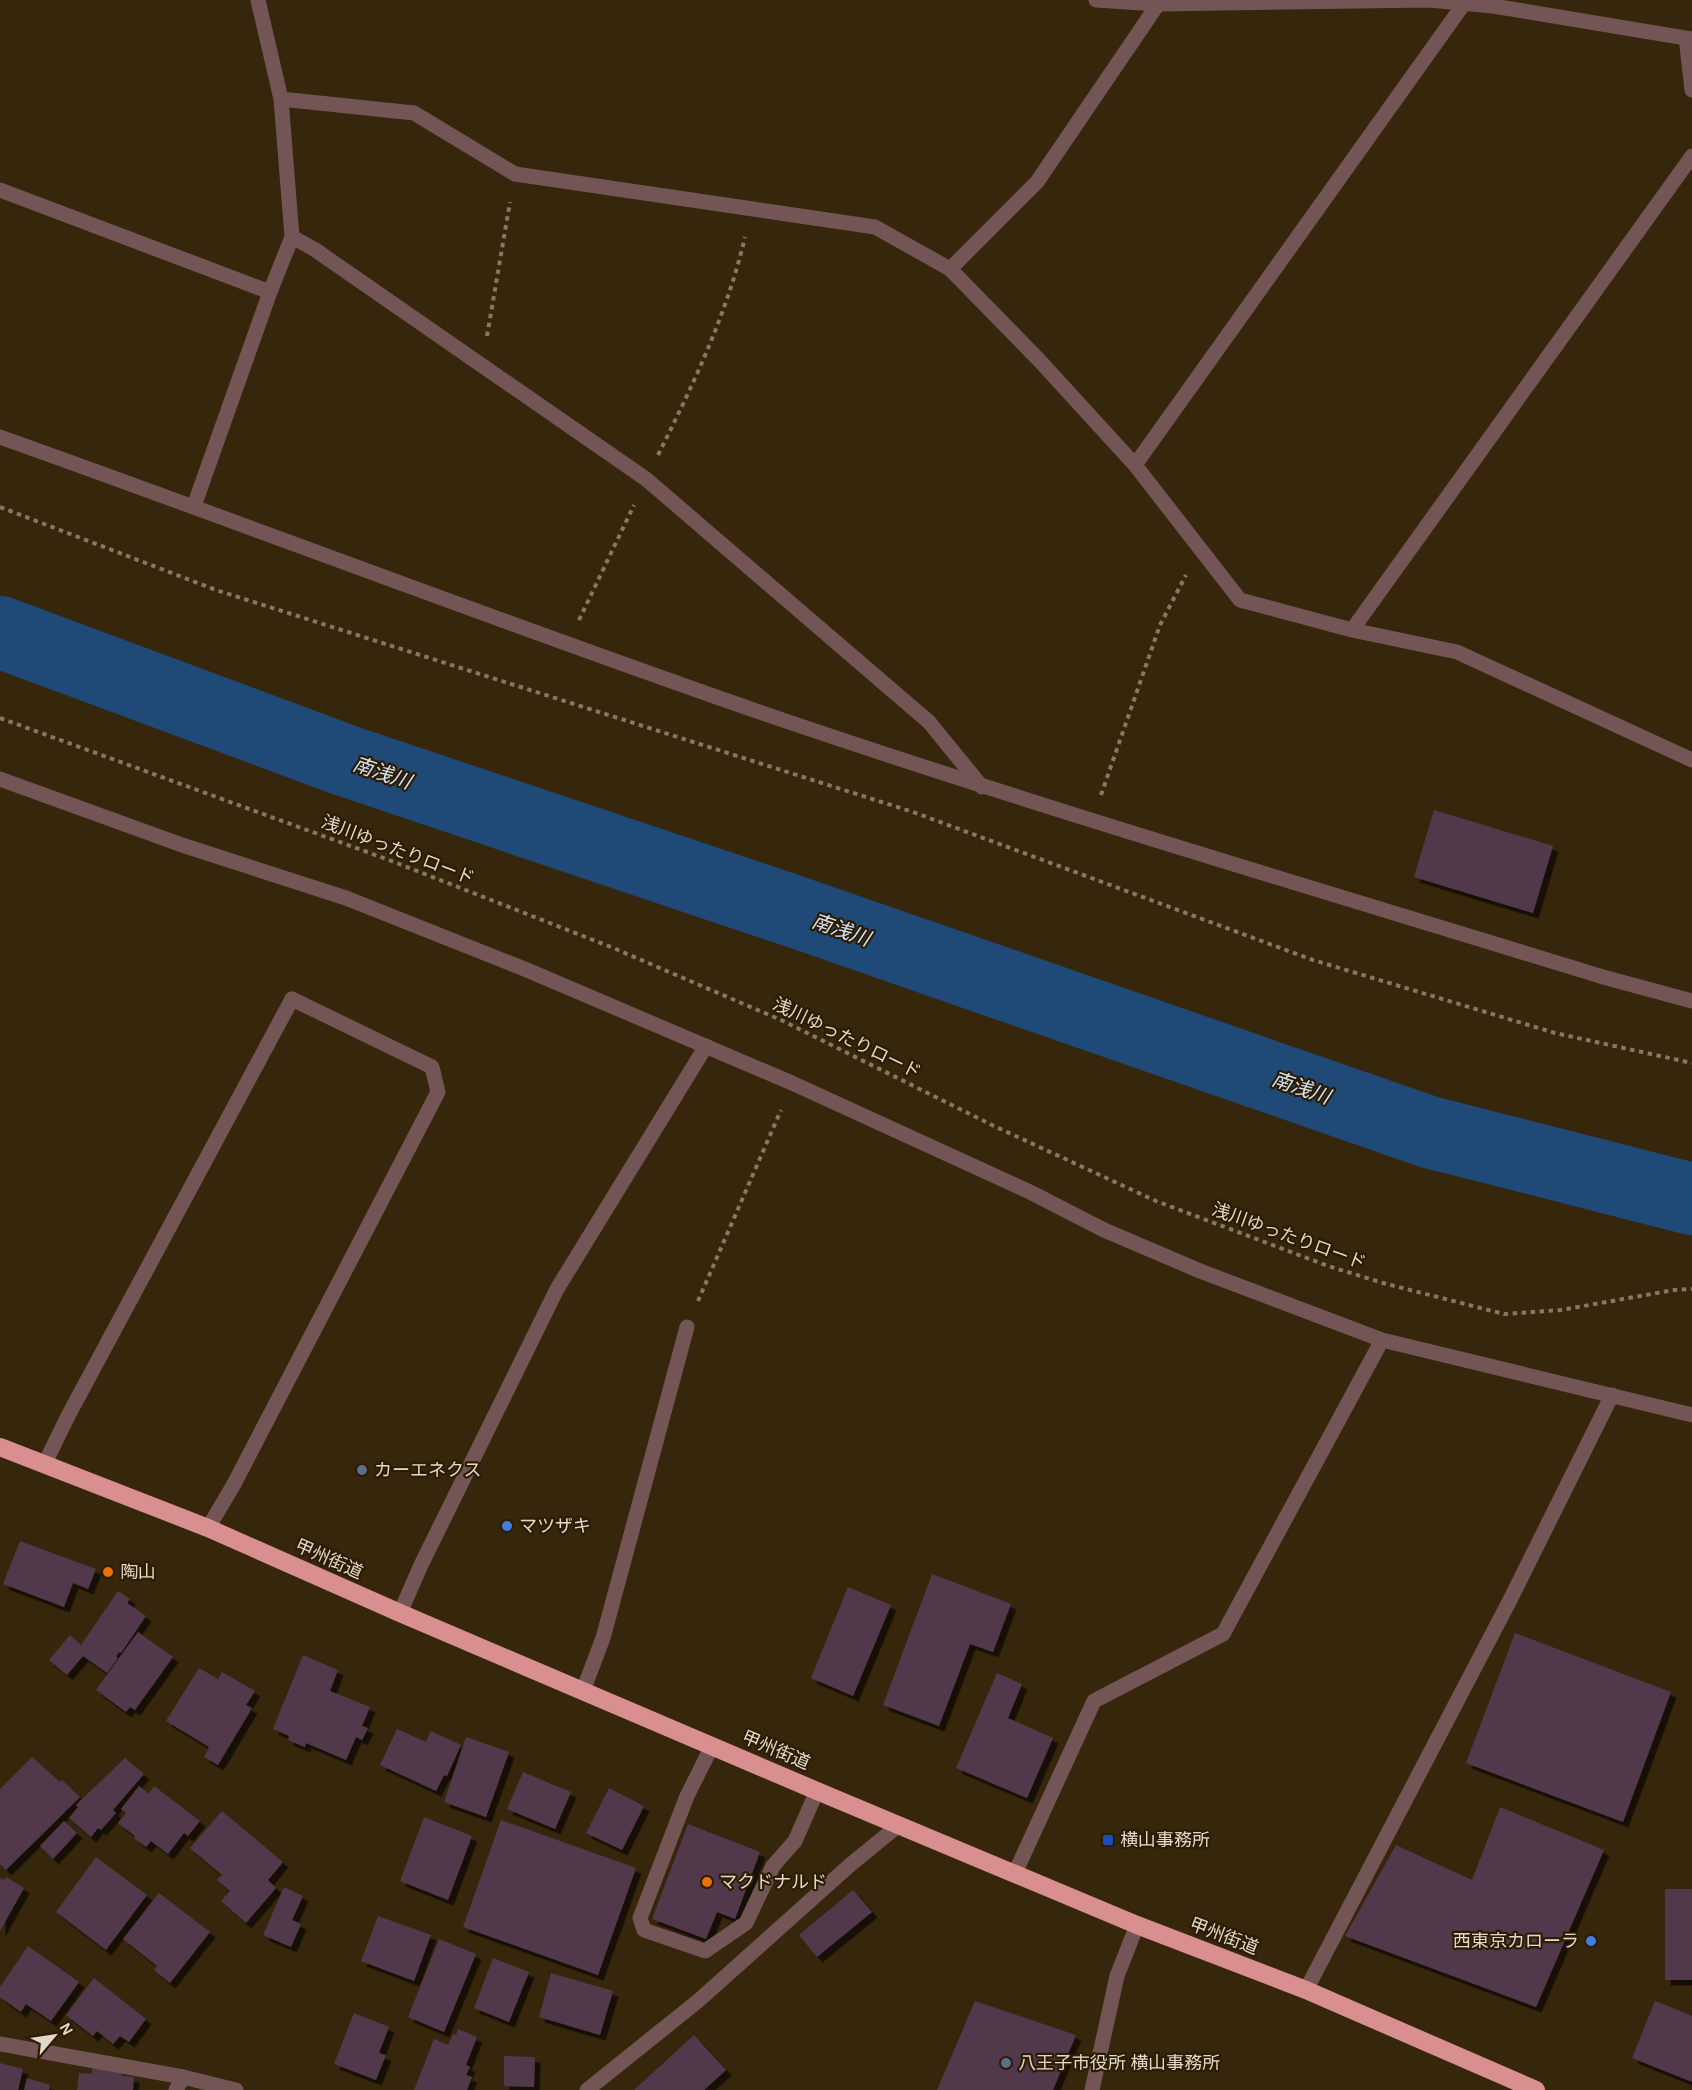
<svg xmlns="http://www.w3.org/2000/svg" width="1692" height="2090" viewBox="0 0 1692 2090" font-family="Karla,'Noto Sans JP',sans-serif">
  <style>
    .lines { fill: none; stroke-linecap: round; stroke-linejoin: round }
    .river { stroke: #1f4977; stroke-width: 72 }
    .building { fill: #51394c; filter: url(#shadow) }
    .path { stroke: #867964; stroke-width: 4; stroke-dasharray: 4.5 4.5; stroke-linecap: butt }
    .lane { stroke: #735555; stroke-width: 15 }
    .street { stroke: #735555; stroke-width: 15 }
    .highway { stroke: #d98f90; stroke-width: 18 }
    .service-dot { fill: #5c6f8a; stroke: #2b1c03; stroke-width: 2 }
    .shop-dot { fill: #3f7fe0; stroke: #2b1c03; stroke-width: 2 }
    .food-dot { fill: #e8710a; stroke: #2b1c03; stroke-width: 2 }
    .transit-dot { fill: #1a4fb4; stroke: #2b1c03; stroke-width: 2 }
    .labels { text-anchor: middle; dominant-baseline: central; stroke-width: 4.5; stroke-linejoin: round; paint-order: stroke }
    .street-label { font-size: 18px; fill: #e2d8c9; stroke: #2b1c03 }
    .poi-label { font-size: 18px; fill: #e2d8c9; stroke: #2b1c03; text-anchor: start }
    .water-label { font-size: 20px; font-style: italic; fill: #d7e3f2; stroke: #2b1c03 }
  </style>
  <defs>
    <filter id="shadow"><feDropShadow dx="5.5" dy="5.5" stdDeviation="0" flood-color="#0009"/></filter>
  </defs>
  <rect width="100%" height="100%" fill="#35260c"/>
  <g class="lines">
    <path class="river" d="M0 632 344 760 796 912 1429 1132 1692 1199"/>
  </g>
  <path class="building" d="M1434 810 1553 846 1533 913 1414 877Z
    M20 1541 96 1569 88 1589 73 1583 64 1607 3 1584Z
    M932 1574 1011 1604 993 1652 970 1644 939 1726 883 1705Z
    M848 1587 891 1605 853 1696 811 1678Z
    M118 1591 130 1599 127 1603 146 1616 121 1653 119 1652 116 1657 118 1658 107 1673 83 1656 67 1675 49 1660 70 1635 81 1645Z
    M138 1632 173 1657 135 1710 130 1707 126 1712 96 1690Z
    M1515 1633 1671 1692 1623 1822 1466 1763Z
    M303 1655 338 1670 330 1691 370 1707 362 1726 368 1728 362 1740 356 1737 346 1760 306 1743 305 1747 288 1740 289 1736 273 1729Z
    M199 1668 218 1679 222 1672 255 1691 246 1705 252 1708 218 1765 204 1757 209 1747 166 1721Z
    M997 1673 1022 1684 1008 1718 1053 1738 1027 1798 956 1768Z
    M397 1729 426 1742 431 1731 461 1745 447 1776 444 1775 436 1791 380 1765Z
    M466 1737 509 1752 486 1817 444 1802Z
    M32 1757 60 1782 62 1780 80 1797 6 1870 0 1864V1789Z
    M125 1758 144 1774 113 1810 116 1813 101 1830 98 1828 91 1837 69 1818 78 1807 76 1805Z
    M523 1772 571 1792 555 1829 507 1809Z
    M139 1786 149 1794 154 1786 200 1821 188 1836 184 1833 168 1854 151 1841 146 1847 134 1838 135 1836 118 1823 126 1813 121 1809Z
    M609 1788 644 1806 622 1850 586 1833Z
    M1500 1807 1604 1850 1536 2007 1345 1936 1396 1845 1472 1880Z
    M222 1811 283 1862 268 1880 276 1888 246 1923 221 1901 230 1891 217 1880 222 1875 190 1848Z
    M424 1817 472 1836 448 1900 400 1881Z
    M501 1820 636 1868 598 1975 463 1927Z
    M64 1821 77 1833 53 1859 40 1846Z
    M688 1824 760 1852 735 1919 717 1912 706 1939 652 1919Z
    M96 1857 147 1895 106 1950 56 1912Z
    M6 1877 24 1888 0 1931V1880L1 1878 4 1880Z
    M284 1887 303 1896 292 1920 301 1924 291 1947 263 1935Z
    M1665 1889H1692V1980H1665Z
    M853 1890 872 1912 817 1957 799 1935Z
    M159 1893 210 1932 170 1983 154 1970 157 1966 123 1939Z
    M378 1916 431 1935 414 1981 361 1961Z
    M439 1939 476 1954 444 2032 408 2017Z
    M28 1946 79 1982 51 2021 26 2004 21 2012 0 1997V1987Z
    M493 1958 529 1972 509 2022 474 2008Z
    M551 1973 613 1991 600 2035 539 2017Z
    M94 1978 146 2019 129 2042 120 2036 113 2044 97 2031 93 2036 66 2015Z
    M975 2001 1076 2035 1053 2090H937Z
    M1655 2001 1692 2016V2082L1632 2058Z
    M354 2013 389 2027 379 2053 386 2055 376 2080 334 2064Z
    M458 2029 477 2037 466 2065 470 2067 466 2075 472 2077 467 2090H414L434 2039 448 2045 453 2034 456 2035Z
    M694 2035 726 2070 704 2090H634Z
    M504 2056 535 2057 534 2087 504 2086Z
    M0 2063 23 2069 18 2090H0Z
    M93 2068 122 2072 121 2076 134 2077 133 2090H77L79 2073 91 2074Z
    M27 2078 50 2085 49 2090H24Z"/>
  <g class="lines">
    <path class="path" d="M487 336 510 202
      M658 455C693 385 727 314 745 237
      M0 507 216 590 913 812 1313 960 1555 1033 1692 1063
      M579 620 634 505
      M0 718 389 860 611 947 781 1020 994 1126 1156 1201 1328 1266 1383 1283 1504 1314 1561 1310 1674 1290 1692 1289
      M1101 795 1160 625 1186 575
      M698 1301 781 1110"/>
    <path class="lane" d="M281 99 414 113 515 174 875 227 950 269 1039 360 1135 465 1240 600 1352 630 1457 652 1692 760
      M292 237 314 249 646 479 929 722 982 787
      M950 269 1037 182 1158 4
      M1135 465 1463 5
      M1352 630 1692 156
      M208 1528 234 1484 438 1092 432 1067 292 999
      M400 1613 421 1565 557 1289 706 1046
      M583 1691 603 1638 687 1327
      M712 1746 687 1796 640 1918 644 1930 705 1951 746 1923 773 1866 795 1841 817 1791
      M1306 1990 1510 1600 1612 1395
      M0 2044 183 2077
      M1092 2090 1117 1976 1137 1925"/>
    <path class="street" d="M1096 0 1158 4 1429 0 1493 6 1692 39
      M1686 38 1692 90
      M0 190 270 292
      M0 437C256 528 510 626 768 715 1044 809 1324 891 1603 977L1692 1001
      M194 506 270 292 292 237 281 99 258 0
      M0 779 182 845 346 898 527 970 792 1083 1030 1192 1104 1230 1200 1271 1382 1340 1692 1415
      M44 1465 68 1416 292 999
      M1015 1873 1094 1701 1223 1634 1382 1340
      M176 2090 183 2077 236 2090
      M587 2090 698 2001 850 1865 899 1825"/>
    <path class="highway" d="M0 1447 208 1528 400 1613 817 1791 1137 1925 1306 1990 1536 2090"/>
  </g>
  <g class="service-dot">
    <circle cx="362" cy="1470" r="6"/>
    <circle cx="1006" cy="2063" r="6"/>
  </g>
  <g class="shop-dot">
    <circle cx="507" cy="1526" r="6"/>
    <circle cx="1591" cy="1941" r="6"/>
  </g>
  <g class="food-dot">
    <circle cx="108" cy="1572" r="6"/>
    <circle cx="707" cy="1882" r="6"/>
  </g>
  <rect class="transit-dot" x="1102" y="1834" width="12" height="12" rx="3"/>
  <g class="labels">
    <g class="street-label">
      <text transform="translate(398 850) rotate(21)">浅川ゆったりロード</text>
      <text transform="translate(847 1038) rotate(26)">浅川ゆったりロード</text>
      <text transform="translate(1289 1236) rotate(20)">浅川ゆったりロード</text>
      <text transform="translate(329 1559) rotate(24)">甲州街道</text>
      <text transform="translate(776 1750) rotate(23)">甲州街道</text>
      <text transform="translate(1224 1936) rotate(21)">甲州街道</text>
    </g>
    <g class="poi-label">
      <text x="374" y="1470">カーエネクス</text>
      <text x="519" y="1526">マツザキ</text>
      <text x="120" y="1572">陶山</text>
      <text x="1120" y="1840">横山事務所</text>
      <text x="719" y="1882">マクドナルド</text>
      <text x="1579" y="1941" text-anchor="end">西東京カローラ</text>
      <text x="1018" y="2063">八王子市役所 横山事務所</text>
    </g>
    <g class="water-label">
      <text transform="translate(382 773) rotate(19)">南浅川</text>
      <text transform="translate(841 930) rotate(19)">南浅川</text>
      <text transform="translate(1301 1088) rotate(19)">南浅川</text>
    </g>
  </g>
  <g transform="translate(54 2036) rotate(61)" stroke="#2b1c03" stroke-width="4.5" paint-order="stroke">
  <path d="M0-4.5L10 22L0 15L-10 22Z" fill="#e2d8c9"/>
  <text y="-9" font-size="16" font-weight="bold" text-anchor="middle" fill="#e2d8c9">N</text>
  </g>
</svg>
